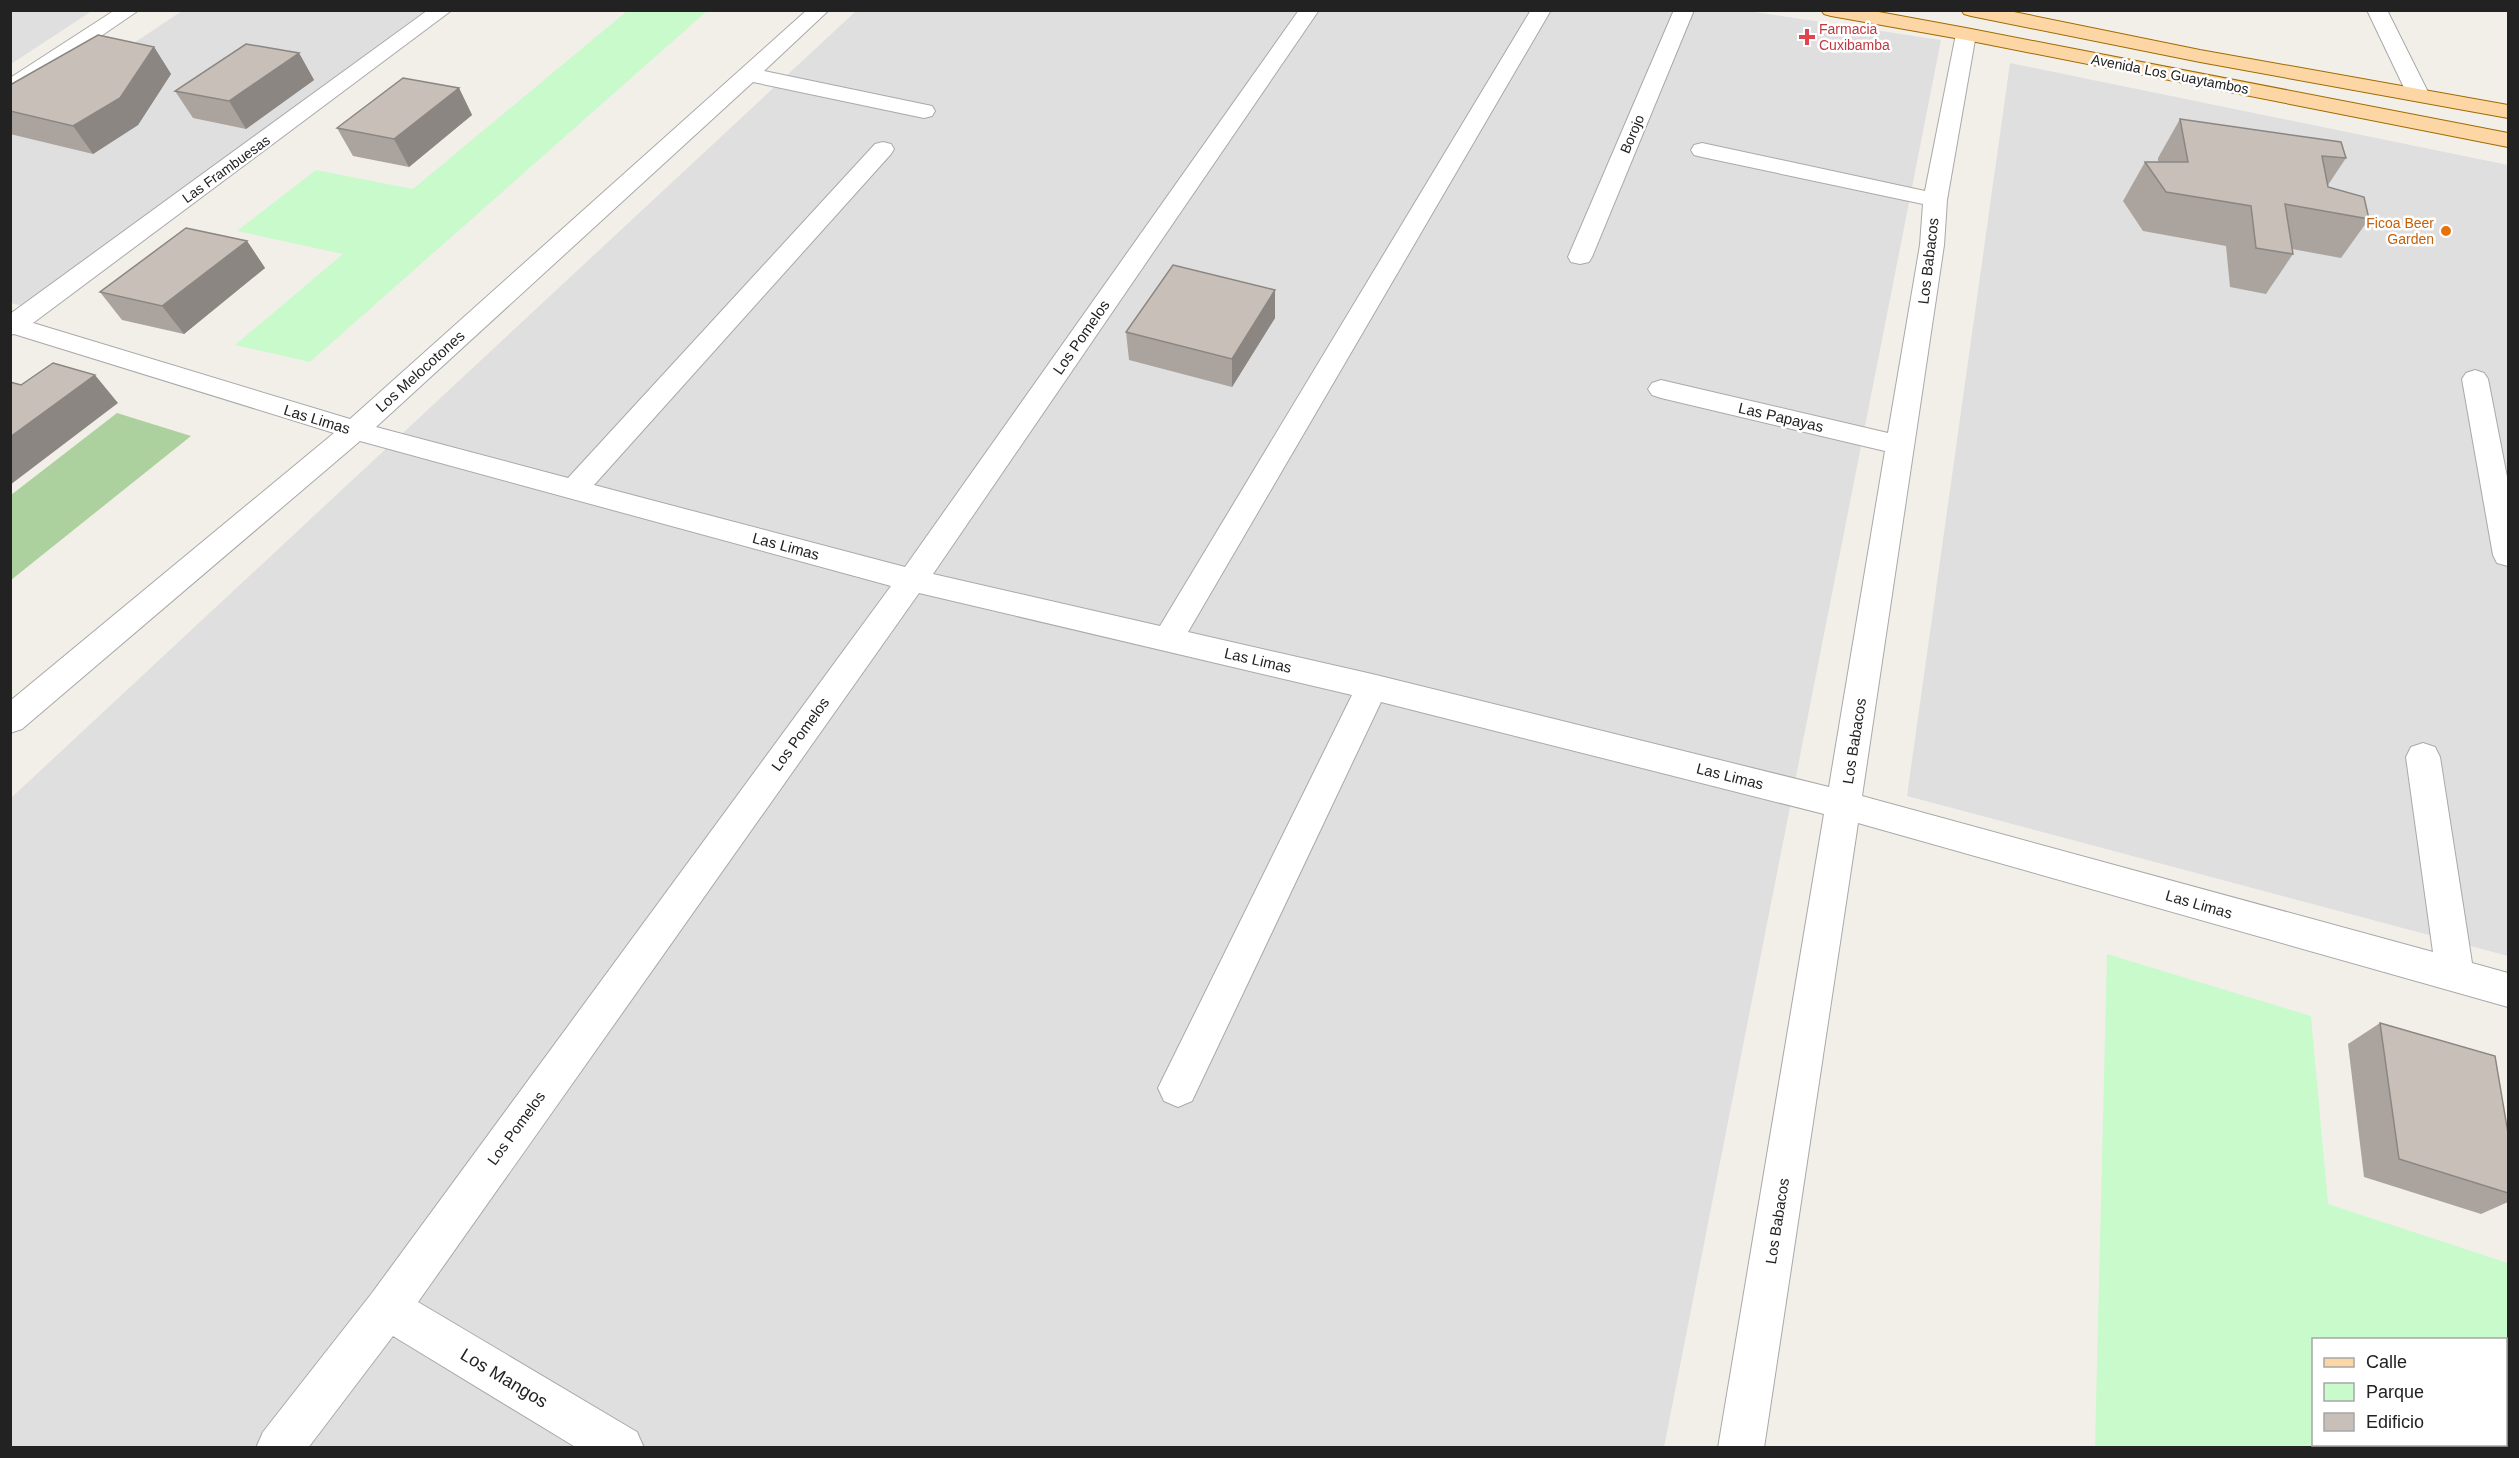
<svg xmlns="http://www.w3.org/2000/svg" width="2519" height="1458" viewBox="0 0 2519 1458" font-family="Helvetica,sans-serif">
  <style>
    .residential { fill: #e0dfdf }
    .forest { fill: #add19e }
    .park { fill: #c8facc; fill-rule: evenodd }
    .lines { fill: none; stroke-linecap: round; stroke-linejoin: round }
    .street-casing { stroke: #a9a9a9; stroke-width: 2 }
    .primary-casing { stroke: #a06b00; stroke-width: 2 }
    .street { fill: #fff; fill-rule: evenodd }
    .primary { fill: #fcd6a4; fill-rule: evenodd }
    .wall { fill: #aba49e }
    .shaded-wall { fill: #8b8681 }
    .building { fill: #c7bfb8; stroke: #8b8681; stroke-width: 1.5 }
    .health-dot { fill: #e0444e; stroke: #fff; stroke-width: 2 }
    .food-dot { fill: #e8710a; stroke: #fff; stroke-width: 2 }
    .labels { text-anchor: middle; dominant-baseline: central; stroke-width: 5; stroke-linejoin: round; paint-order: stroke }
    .far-health-label { font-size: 14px; fill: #be3a42; stroke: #fff; text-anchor: start }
    .far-street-label { font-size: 14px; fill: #222; stroke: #fff }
    .far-food-label { font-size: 14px; fill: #c56008; stroke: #fff; text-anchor: end }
    .street-label { font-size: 15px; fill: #222; stroke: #fff }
    .near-street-label { font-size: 18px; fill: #222; stroke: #fff }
  </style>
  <rect width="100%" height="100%" fill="#f2efe9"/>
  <path class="residential" d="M11 10H92V11L11 64Z
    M1741 10 1941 40 1664 1447 11 1448V798L856 11Z
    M182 11H425L23 306 11 303V125Z
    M2010 63 2508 165V956L1907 796Z"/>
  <path class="forest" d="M117 413 191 436 11 580V495Z"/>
  <path class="park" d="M627 11H707L310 362 235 345 343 254 237 231 316 170 413 189Z
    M2107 954 2311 1016 2328 1204 2508 1263V1447H2095ZM2314 1340H2506V1444H2314Z"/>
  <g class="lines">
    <defs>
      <path id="street" d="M115 10H139L18 93 10 94V78Z
        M428 10H452L33 323 350 419 807 10H829L764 71 932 106 935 111 932 116 924 118 753 82 376 427 568 478 875 144 883 142 891 144 894 149 891 154 594 485 905 567 1299 10H1319L933 574 1160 626 1531 10H1551L1188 632 1372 674 1829 787 1885 451 1661 398 1652 395 1648 389 1652 383 1661 380 1888 433 1920 245 1923 204 1702 157 1694 155 1691 150 1694 145 1702 143 1925 191 1956 34 1959 30H1973L1976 34 1947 200 1944 245 1862 796 2433 952 2406 757 2411 747 2423 743 2435 747 2440 757 2472 963 2508 973V1007L1858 823 1764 1448H1718L1824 814 1381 702 1192 1101 1178 1107 1164 1101 1158 1088 1352 695 919 593 418 1302 637 1432 644 1448H577L393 1336 308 1448H256L263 1432 372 1293 891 586 360 441 22 729 10 733V701L334 433 14 334 10 335V314Z
        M1674 10H1694L1592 257 1589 262 1580 264 1571 262 1568 257Z
        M2367 10H2387L2429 94 2426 99 2418 100 2410 99 2407 94Z
        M2475 370 2484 373 2488 379 2508 482V566L2497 563 2493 555 2462 379 2466 373Z"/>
      <path id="primary" d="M1821 10H1868L1966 28 2508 133V147L1966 40 1831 16 1824 14Z
        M1961 10H2004L2200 50 2508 105V118L2200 62 1971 16 1964 14Z"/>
    </defs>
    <use href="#street" class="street-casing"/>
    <use href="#primary" class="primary-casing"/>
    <use href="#street" class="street"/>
    <use href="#primary" class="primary"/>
  </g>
  <path class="wall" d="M154 47 171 74 138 125 93 154 10 134V85Z
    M299 53 314 80 246 129 193 118 175 91Z
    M459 88 472 115 409 167 353 156 337 128Z
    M2180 119 2346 158 2328 185V187L2369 219 2341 258 2292 249 2293 254 2266 294 2230 287 2226 246 2143 231 2123 201 2145 162H2158V158Z
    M247 241 265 268 184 334 122 320 100 292Z
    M1275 318 1232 387 1129 360 1126 332Z
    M2380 1023 2508 1133V1202L2481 1214 2364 1177 2348 1044Z"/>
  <path class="shaded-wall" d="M154 47 171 74 138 125 93 154 73 126Z
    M299 53 314 80 246 129 229 101Z
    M459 88 472 115 409 167 394 139Z
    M247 241 265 268 184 334 162 306Z
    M1275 290V318L1232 387V359Z
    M95 375 118 403 10 485V437Z"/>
  <path class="building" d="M98 35 154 47 120 98 73 126 10 111V85Z
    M246 44 299 53 229 101 175 91Z
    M403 78 459 88 394 139 337 128Z
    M2180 119 2341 142 2346 158 2322 156 2328 187 2364 197 2369 219 2285 204 2293 254 2256 248 2251 206 2166 192 2145 162H2188Z
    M186 228 247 241 162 306 100 292Z
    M1173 265 1275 290 1232 359 1126 332Z
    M53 363 95 375 10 437V382L21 385Z
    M2380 1023 2495 1056 2508 1133V1193L2399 1159Z"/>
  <path class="health-dot" d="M1804 28h6v6h6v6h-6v6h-6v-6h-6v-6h6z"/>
  <circle class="food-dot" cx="2446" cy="231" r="6"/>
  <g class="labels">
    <g class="far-health-label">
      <text x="1819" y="29">Farmacia<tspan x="1819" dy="16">Cuxibamba</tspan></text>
    </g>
    <g class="far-street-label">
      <text transform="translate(2170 74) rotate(11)">Avenida Los Guaytambos</text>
      <text transform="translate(1632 134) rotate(-67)">Borojo</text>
      <text transform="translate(226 169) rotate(-36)">Las Frambuesas</text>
    </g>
    <g class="far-food-label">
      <text x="2434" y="223">Ficoa Beer<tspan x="2434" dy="16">Garden</tspan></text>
    </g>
    <g class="street-label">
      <text transform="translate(1928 261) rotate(-83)">Los Babacos</text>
      <text transform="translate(1081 337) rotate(-55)">Los Pomelos</text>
      <text transform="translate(420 371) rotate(-42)">Los Melocotones</text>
      <text transform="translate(1781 417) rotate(13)">Las Papayas</text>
      <text transform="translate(317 419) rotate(17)">Las Limas</text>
      <text transform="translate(786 546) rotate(15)">Las Limas</text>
      <text transform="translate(1258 660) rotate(13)">Las Limas</text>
      <text transform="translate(800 734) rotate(-54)">Los Pomelos</text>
      <text transform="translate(1854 741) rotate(-81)">Los Babacos</text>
      <text transform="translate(1730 776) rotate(14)">Las Limas</text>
      <text transform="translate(2199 904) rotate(16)">Las Limas</text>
      <text transform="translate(516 1128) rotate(-54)">Los Pomelos</text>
      <text transform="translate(1777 1221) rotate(-81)">Los Babacos</text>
    </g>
    <g class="near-street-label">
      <text transform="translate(504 1378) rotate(31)">Los Mangos</text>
    </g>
  </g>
  <rect width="2519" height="1458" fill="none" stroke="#222222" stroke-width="24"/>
  <rect x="2312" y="1338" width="195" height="108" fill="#ffffff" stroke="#a7a7a7" stroke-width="1.5"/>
  <rect x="2324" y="1358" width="30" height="9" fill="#fcd6a4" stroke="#a7a7a7" stroke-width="1.5"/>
  <text x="2366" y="1368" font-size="18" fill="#222222">Calle</text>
  <rect x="2324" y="1383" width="30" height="18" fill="#c8facc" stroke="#a7a7a7" stroke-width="1.5"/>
  <text x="2366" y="1398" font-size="18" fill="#222222">Parque</text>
  <rect x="2324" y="1413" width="30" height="18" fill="#c7bfb8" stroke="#a7a7a7" stroke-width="1.5"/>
  <text x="2366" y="1428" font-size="18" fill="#222222">Edificio</text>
</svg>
